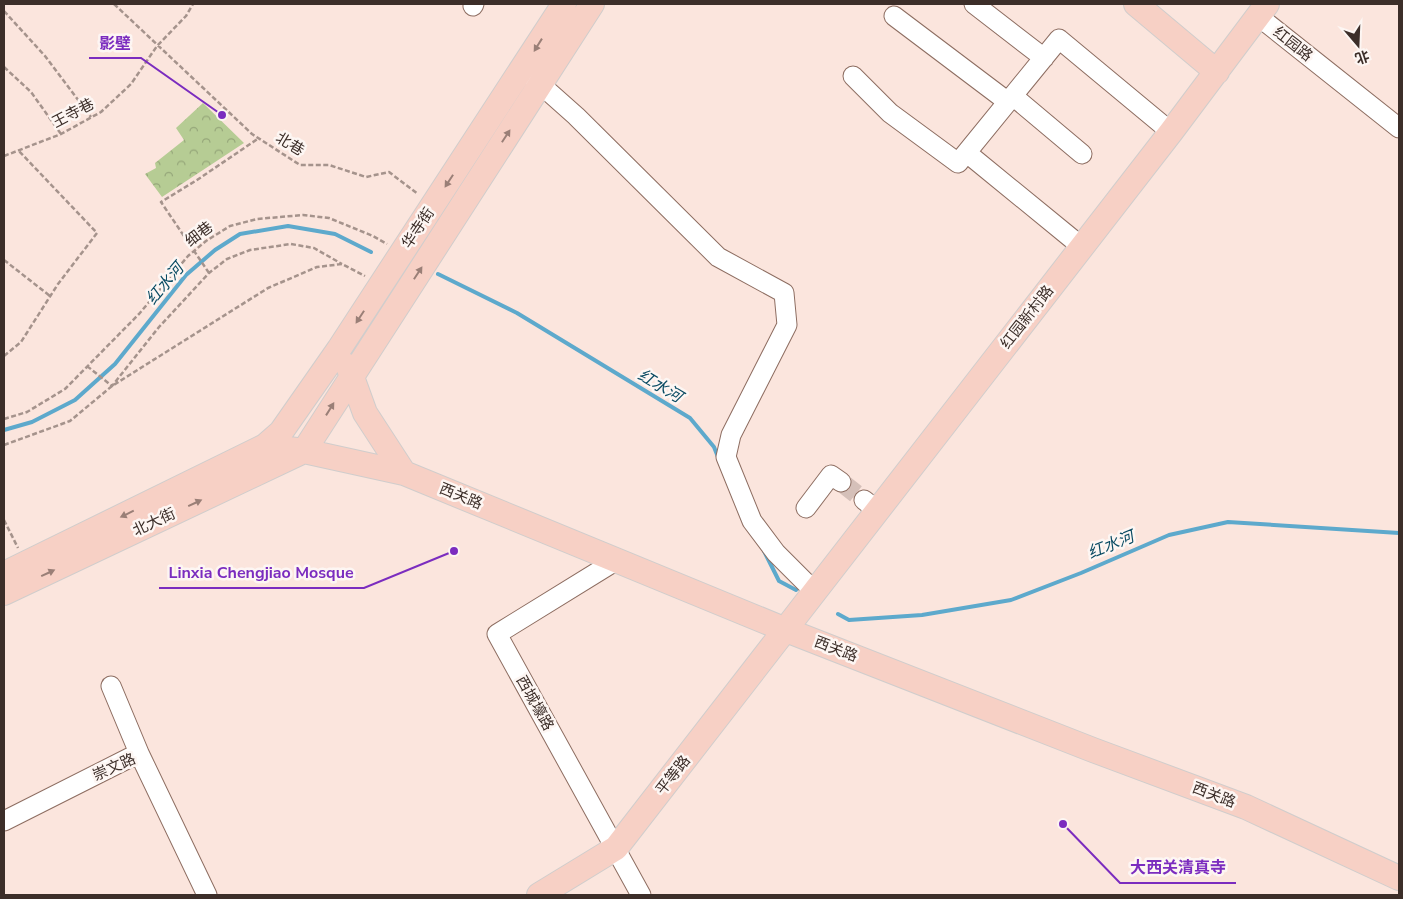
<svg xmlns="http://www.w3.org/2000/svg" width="1403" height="899" viewBox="0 0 1403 899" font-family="'Nunito Sans','Noto Sans SC',sans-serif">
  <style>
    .park { fill: url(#park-crowns) }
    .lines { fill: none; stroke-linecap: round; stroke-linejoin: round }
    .stream { stroke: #5da9cc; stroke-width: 4 }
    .minor-tunnel { stroke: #d5c0b9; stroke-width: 19; stroke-dasharray: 19 9; stroke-linecap: butt }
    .minor-casing { stroke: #8d6d61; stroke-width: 21 }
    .major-casing { stroke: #d0cdcc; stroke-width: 26 }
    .path { stroke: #a5938c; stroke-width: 2.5; stroke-dasharray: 5 2.5; stroke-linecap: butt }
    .minor { stroke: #fff; stroke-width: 19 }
    .major { stroke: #f7d0c5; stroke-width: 24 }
    .oneway { fill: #9a7f77 }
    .labels { text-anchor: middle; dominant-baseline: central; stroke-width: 5; stroke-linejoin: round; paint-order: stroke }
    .street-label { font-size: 15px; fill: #3c2e29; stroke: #fdf6f3 }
    .water-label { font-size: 16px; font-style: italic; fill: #0a4b63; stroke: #fdf6f3 }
    .leader { fill: none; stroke: #7b2cbf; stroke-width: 2 }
    .callout-dot { fill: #7b2cbf; stroke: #fdf6f3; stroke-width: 2 }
    .callout-label { font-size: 16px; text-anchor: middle; font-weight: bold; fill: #7b2cbf; stroke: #fdf6f3; stroke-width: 5; stroke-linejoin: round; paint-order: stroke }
  </style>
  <defs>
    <pattern id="park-crowns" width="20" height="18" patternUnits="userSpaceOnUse" patternTransform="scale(1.25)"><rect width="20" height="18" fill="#b6cc94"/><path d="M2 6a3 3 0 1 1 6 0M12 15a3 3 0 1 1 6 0" fill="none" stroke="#95a679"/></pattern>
  </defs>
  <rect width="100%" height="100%" fill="#fbe5dd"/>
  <path class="park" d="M203 103 244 143 162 197 145 174 156 168 155 163 184 140 176 128Z"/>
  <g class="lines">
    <path class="stream" d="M438 274 517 313 690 418 714 447 718 457
      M4 430 32 422 75 400 115 364 186 275 215 250 240 234 288 226 335 234 371 252
      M764 551 779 581 796 590
      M838 614 849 620 922 615 1011 600 1081 573 1169 535 1228 522 1399 533"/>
    <path class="minor-tunnel" d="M841 482 864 500"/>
    <defs>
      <path id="minor" d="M974 4 1044 58
        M473 6 474 4
        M894 16 1008 102
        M1258 16 1399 128
        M531 76 576 116 718 257 784 293 787 325 731 435 726 457 752 521 776 553 815 592
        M853 76 890 113 958 163 1059 39 1171 132
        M1013 96 1082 154
        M967 153 1082 247
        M864 500 878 511
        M806 508 831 475 841 482
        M617 560 497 634 641 895
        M111 686 139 753
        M4 821 139 753 207 895"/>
      <path id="major" d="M1136 4 1217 72
        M348 366 365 413 404 473
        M265 446 304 451 404 473 786 630 1093 750 1246 807 1399 878
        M4 574 265 446 281 432 339 349 564 4
        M4 593 304 451 592 4
        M539 895 616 848 1171 132 1267 4"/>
    </defs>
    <use href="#minor" class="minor-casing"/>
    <use href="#major" class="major-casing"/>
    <path class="path" d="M114 4 252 134 300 165H329L366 177 389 172 418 194
      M4 11 45 56 91 117
      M4 67 31 92 61 134
      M4 156 61 134 101 112 131 84 157 46 186 16 193 4
      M4 260 50 296
      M209 273 161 202 197 180 259 138
      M4 356 21 342 58 284 97 233 18 150
      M87 366 112 386 159 327 209 273 227 259 250 250 291 244 314 248 342 264
      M4 419 27 412 65 389 139 314 188 256 206 241 230 226 257 219 303 215 329 218 373 236 387 244
      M4 445 70 421 112 386 268 288 317 267 342 264 365 276
      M4 520 18 548"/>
    <use href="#minor" class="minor"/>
    <use href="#major" class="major"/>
  </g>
  <defs><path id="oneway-solid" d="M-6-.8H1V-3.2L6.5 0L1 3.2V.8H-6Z" transform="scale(1.25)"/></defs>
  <g class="oneway">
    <use href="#oneway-solid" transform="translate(538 45) rotate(122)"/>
    <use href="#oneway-solid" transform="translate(506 136) rotate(-57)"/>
    <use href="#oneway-solid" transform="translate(449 181) rotate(123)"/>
    <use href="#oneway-solid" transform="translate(418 273) rotate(-57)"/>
    <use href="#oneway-solid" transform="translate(360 317) rotate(123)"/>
    <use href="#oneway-solid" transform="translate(330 409) rotate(-58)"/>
    <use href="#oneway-solid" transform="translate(195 503) rotate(-25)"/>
    <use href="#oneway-solid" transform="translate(127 514) rotate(154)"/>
    <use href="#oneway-solid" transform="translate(48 573) rotate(-25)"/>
  </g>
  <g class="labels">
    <g class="street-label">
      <text transform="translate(1293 44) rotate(38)">红园路</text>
      <text transform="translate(73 113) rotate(-28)">王寺巷</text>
      <text transform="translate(290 144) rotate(31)">北巷</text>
      <text transform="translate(418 228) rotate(-56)">华寺街</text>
      <text transform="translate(199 234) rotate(-37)">细巷</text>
      <text transform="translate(1027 317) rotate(-52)">红园新村路</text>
      <text transform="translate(461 496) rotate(22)">西关路</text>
      <text transform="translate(154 522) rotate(-25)">北大街</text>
      <text transform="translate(836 649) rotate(21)">西关路</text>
      <text transform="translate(535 703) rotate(61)">西城壕路</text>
      <text transform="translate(114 767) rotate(-24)">崇文路</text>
      <text transform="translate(673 775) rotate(-52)">平等路</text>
      <text transform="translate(1214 795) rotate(21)">西关路</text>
    </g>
    <g class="water-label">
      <text transform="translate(165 284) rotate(-50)">红水河</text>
      <text transform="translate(660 386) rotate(31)">红水河</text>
      <text transform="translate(1111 545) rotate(-22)">红水河</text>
    </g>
  </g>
  <path class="leader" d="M222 115L141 58H89M454 551L364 588H159M1063 824L1120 883H1236"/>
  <g class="callout-dot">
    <circle cx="222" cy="115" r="5"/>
    <circle cx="454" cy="551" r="5"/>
    <circle cx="1063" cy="824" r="5"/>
  </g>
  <g class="callout-label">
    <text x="115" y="49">影壁</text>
    <text x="261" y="578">Linxia Chengjiao Mosque</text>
    <text x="1178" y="873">大西关清真寺</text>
  </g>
  <rect width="1403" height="899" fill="none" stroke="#3c2e29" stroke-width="10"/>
  <g transform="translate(1358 45) rotate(161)" stroke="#fdf6f3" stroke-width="4" paint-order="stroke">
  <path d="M0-4L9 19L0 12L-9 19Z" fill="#3c2e29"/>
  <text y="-8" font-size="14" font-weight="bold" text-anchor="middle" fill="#3c2e29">北</text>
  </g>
</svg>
